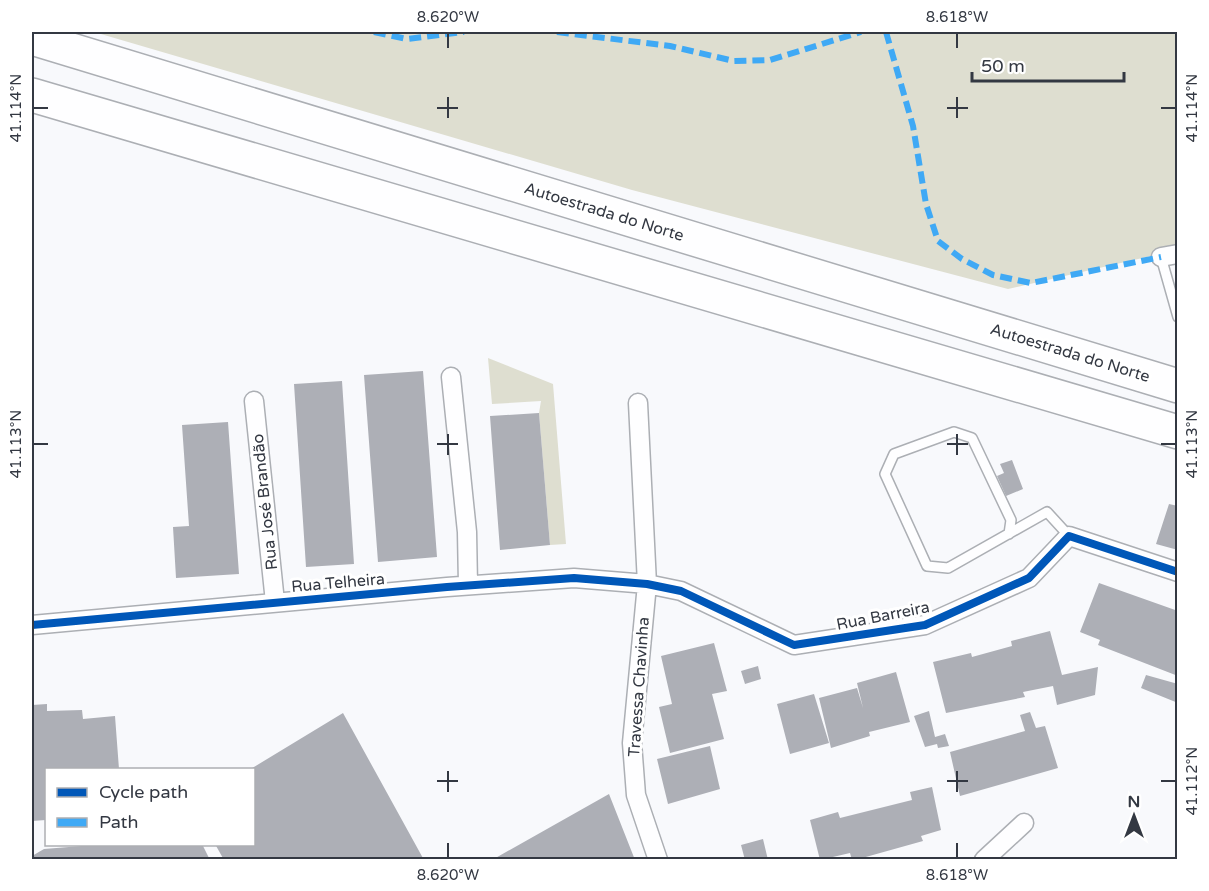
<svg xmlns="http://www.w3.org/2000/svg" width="1209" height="891" viewBox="0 0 1209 891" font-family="'Varela Round',sans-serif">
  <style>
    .green { fill: #deded0 }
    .building { fill: #adafb6 }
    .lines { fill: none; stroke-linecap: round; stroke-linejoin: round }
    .service-casing { stroke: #acafb4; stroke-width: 12 }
    .minor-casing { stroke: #acafb4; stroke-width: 21 }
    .motorway-casing { stroke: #acafb4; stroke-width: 36 }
    .service { stroke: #fefeff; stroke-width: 9 }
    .minor { stroke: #fefeff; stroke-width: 18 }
    .motorway { stroke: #fefeff; stroke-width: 33 }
    .quiet { stroke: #3fa9f5; stroke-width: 6; stroke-dasharray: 12 6; stroke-linecap: butt }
    .cycleway-casing { stroke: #fff; stroke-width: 11 }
    .cycleway { stroke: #0057b8; stroke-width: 8 }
    .ticks { fill: none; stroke: #333842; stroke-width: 2 }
    .labels { text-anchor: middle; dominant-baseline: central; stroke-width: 6; stroke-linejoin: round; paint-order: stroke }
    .street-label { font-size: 16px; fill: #333842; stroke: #fff }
    .neatline { fill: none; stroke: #333842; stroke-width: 2 }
    .ticks-label { font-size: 15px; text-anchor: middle; fill: #333842 }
  </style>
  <rect width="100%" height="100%" fill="#f8f9fc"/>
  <path class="green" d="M94 32H1177V250L1008 289 632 190Z
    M488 358 553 384 566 544 550 545 539 413 541 401 492 404Z"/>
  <path class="building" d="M423 371 437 557 378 562 364 375Z
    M342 381 354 564 306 567 294 384Z
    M539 413 550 545 500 550 490 416Z
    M228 422 239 574 176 578 173 527 189 526 182 425Z
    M1012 460 1023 489 1006 496 997 476 1004 473 1000 464Z
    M1169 504 1178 506V550L1156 544Z
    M1099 583 1178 611V676L1098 645 1100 640 1080 632Z
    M1050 631 1062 675 1098 667 1095 695 1057 705 1053 686 1023 692 1025 697 946 713 933 662 971 653 972 657 1012 646 1011 641Z
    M714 643 727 691 712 694 724 739 670 753 659 707 672 704 661 656Z
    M758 666 761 679 745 684 741 671Z
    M896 672 910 722 869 732 870 736 831 748 819 698 857 688 863 708 857 683Z
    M1146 675 1178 684V703L1141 688Z
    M814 694 829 743 790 754 777 704Z
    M47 704V711L82 710 83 719 115 716 119 769 46 770V820L32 821V705Z
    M929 711 935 737 945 734 949 746 938 748 937 744 925 747 914 716Z
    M1030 712 1036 728 1045 726 1058 768 960 796 950 752 1025 731 1020 715Z
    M343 713 424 860H224L215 844H254V770H249Z
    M710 746 720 789 668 804 657 759Z
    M932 787 941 830 921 836 923 841 855 860H852L850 853 820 860 810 820 838 812 840 818 912 800 910 792Z
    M609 794 635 860H492Z
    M763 839 768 860H745L741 845Z
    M106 844H202L210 860H32V856L44 849Z"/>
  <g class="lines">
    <defs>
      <path id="service" d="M1161 257 1178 317
        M1009 534 1011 520 972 438 954 432 894 454 885 474 927 566 948 568 1047 512 1069 536"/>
      <path id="minor" d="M1161 257 1178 254
        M451 377 467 532 468 585
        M254 401 275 602
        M638 403 647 584 632 743 636 795 658 860
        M32 625 447 587 574 578 647 584 681 591 794 645 925 625 1029 578 1069 536 1178 572
        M984 860 1024 823"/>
      <path id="motorway" d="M32 38 1178 386
        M32 95 1178 432"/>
    </defs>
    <use href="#service" class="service-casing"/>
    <use href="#minor" class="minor-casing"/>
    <use href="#motorway" class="motorway-casing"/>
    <use href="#service" class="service"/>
    <use href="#minor" class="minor"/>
    <use href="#motorway" class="motorway"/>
    <path class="quiet" d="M374 32 407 39 464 32
      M557 32 670 46 734 61 770 60 861 32
      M886 32 913 126 926 204 938 241 962 259 993 275 1031 283 1161 257"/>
    <defs>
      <path id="cycleway" d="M32 625 447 587 574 578 647 584 681 591 794 645 925 625 1029 578 1069 536 1178 572"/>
    </defs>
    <use href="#cycleway" class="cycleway-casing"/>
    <use href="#cycleway" class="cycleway"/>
  </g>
  <path class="ticks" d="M448 33V48M957 33V48M448 97V118M957 97V118M33 108H48M437 108H458M947 108H968M1161 108H1176M448 434V455M957 434V455M33 444H48M437 444H458M947 444H968M1161 444H1176M448 771V792M957 771V792M437 781H458M947 781H968M1161 781H1176M448 843V858M957 843V858"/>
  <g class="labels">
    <g class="street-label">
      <text transform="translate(604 212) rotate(17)">Autoestrada do Norte</text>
      <text transform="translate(1070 353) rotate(17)">Autoestrada do Norte</text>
      <text transform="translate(265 502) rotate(-96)">Rua José Brandão</text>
      <text transform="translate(338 583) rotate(-5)">Rua Telheira</text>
      <text transform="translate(883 616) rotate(-11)">Rua Barreira</text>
      <text transform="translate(639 687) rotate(-86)">Travessa Chavinha</text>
    </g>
  </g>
  <rect width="1209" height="891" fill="none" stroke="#ffffff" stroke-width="66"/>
  <rect x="45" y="768" width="210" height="78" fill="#ffffff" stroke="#adafb3" stroke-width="1.5"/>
  <rect x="57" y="788" width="30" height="9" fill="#0057b8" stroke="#adafb3" stroke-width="1.5"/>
  <text x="99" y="798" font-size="18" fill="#333842">Cycle path</text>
  <rect x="57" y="818" width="30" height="9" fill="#3fa9f5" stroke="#adafb3" stroke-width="1.5"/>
  <text x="99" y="828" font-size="18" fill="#333842">Path</text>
  <g transform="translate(1134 816)" stroke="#ffffff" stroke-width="4.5" paint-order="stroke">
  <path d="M0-4.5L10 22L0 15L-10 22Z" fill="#333842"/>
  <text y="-9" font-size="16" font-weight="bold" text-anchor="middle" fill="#333842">N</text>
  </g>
  <path d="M972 72v9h152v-9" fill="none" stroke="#333842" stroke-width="3"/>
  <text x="981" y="72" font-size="18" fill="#333842" stroke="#ffffff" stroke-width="4.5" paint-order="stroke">50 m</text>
  <rect x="33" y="33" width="1143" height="825" class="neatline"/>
  <g class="ticks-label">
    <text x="448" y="22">8.620°W</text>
    <text x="957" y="22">8.618°W</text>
    <text transform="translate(16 108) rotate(-90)" y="5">41.114°N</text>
    <text transform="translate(1192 108) rotate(-90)" y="5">41.114°N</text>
    <text transform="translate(16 444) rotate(-90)" y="5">41.113°N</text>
    <text transform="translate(1192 444) rotate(-90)" y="5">41.113°N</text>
    <text transform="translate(1192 781) rotate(-90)" y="5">41.112°N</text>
    <text x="448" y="880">8.620°W</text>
    <text x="957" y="880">8.618°W</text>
  </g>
</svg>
